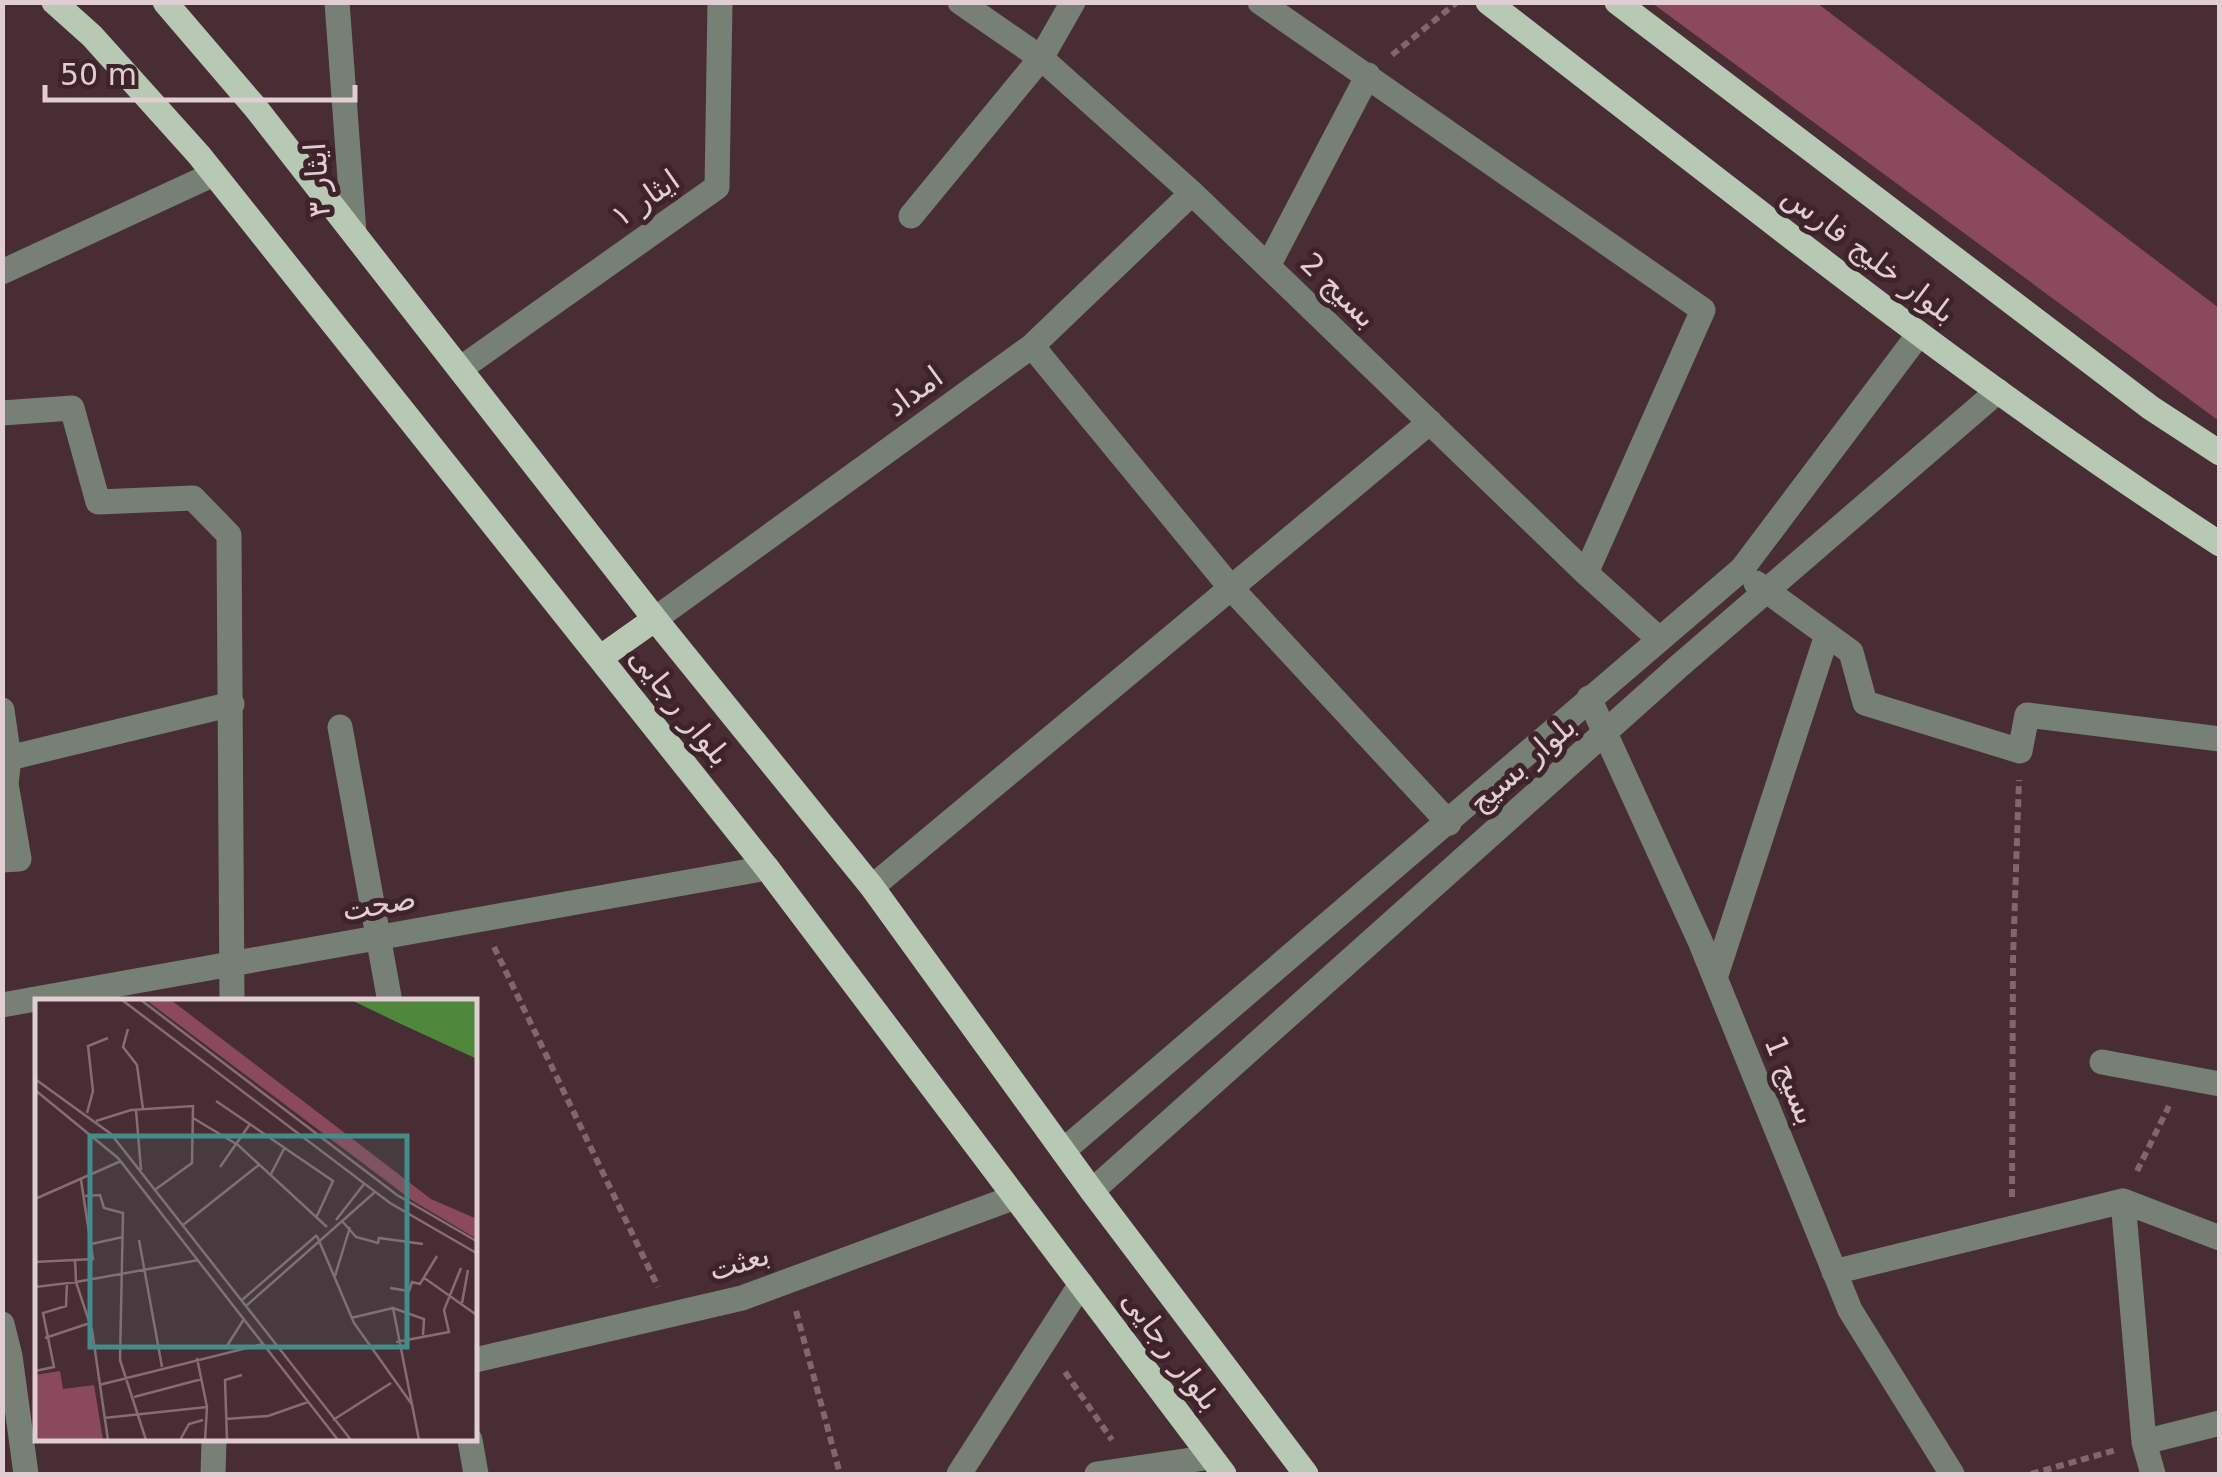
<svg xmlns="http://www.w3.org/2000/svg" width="2222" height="1477" viewBox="0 0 2222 1477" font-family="'DejaVu Sans','Noto Naskh Arabic',sans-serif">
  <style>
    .green { fill: #8b495c }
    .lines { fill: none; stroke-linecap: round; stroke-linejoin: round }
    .path { stroke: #80676d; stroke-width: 6; stroke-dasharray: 8 5; stroke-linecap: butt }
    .minor { stroke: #778075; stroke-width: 25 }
    .major { stroke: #b7c9b2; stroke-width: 25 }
    .labels { text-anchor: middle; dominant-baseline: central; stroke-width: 10; stroke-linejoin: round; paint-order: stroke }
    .street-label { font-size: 30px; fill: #e1ced2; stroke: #3e232a }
    .inset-road { fill: none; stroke: #866d73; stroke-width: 2.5 }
    .view { fill: #448c87; fill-opacity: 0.15; stroke: #448c87; stroke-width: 5 }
    .inset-edge { fill: none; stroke: #e1ced2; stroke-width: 5 }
  </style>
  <rect width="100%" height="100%" fill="#492d34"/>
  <path class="green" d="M1652 3H1817L2219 308V421Z"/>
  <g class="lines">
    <path class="path" d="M1392 55 1456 3
      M494 947 658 1287
      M2137 1171 2169 1106
      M2012 1197 2013 959 2019 780
      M796 1311 840 1474
      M1065 1372 1112 1440
      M2031 1474 2116 1450"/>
    <path class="minor" d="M337 2 354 233
      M960 2 1041 58 1192 193 1586 573 1659 639
      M1260 2 1703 310 1586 573
      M911 216 1041 58 1073 2
      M1268 266 1368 75
      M2 272 214 174
      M1032 346 1231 588 1449 823
      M460 369 717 187 720 2
      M2 413 72 408 98 502 193 498 229 535 232 1002
      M1756 583 1851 652 1865 703 2020 751 2027 715 2220 739
      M655 619 1032 346 1192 193
      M1589 698 1700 941 1850 1310 1952 1474
      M2 710 9 758 6 784 19 859 2 860
      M340 727 390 1002
      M9 758 232 704
      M872 887 1430 422
      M1715 978 1827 635
      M2 1005 767 868
      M2102 1062 2220 1084
      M1063 1151 1742 569 1919 334
      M1092 1191 1678 667 1998 391
      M1834 1272 2123 1201
      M2 1324 10 1356 26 1474
      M475 1360 742 1298 1015 1197
      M470 1440 476 1474
      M2144 1442 2220 1423
      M213 1474 214 1440
      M959 1474 1081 1284
      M1097 1474 1211 1457
      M2153 1474 2144 1442 2123 1201 2220 1238"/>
    <path class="major" d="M54 2 92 36 199 155 767 868 1224 1474
      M165 2 255 107 655 619 872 887 1092 1191 1306 1474
      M1488 2C1728 187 1965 379 2220 544
      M1617 2 2151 408 2220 453
      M600 658 655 619"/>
  </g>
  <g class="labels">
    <g class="street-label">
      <text transform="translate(317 180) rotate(-94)">ایثار ۳</text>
      <text transform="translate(645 198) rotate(-35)">ایثار ۱</text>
      <text transform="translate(1869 254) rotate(37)">بلوار خلیج فارس</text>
      <text transform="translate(1339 290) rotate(44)">بسیج 2</text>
      <text transform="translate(914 391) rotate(-36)">امداد</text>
      <text transform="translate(680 706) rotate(51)">بلوار رجایی</text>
      <text transform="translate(1522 764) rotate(-41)">بلوار بسیج</text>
      <text transform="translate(379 904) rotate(-10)">صحت</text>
      <text transform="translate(1791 1080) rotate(68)">بسیج 1</text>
      <text transform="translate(739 1262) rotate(-17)">بعثت</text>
      <text transform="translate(1171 1350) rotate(53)">بلوار رجایی</text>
    </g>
  </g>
  <g transform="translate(35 999)">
    <rect width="442" height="442" fill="#492d34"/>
    <path d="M111 1H136L396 200 442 220V240L378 202ZM25 372 28 390 59 386 68 441H0V376Z" fill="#8b495c"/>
    <path d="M316 1H442V60L366 25Z" fill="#4f873c"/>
    <path class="inset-road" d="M87 1 355 204 443 255M106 1 362 196 443 243M93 30 88 48 102 66 108 110M0 80 76 135 316 441M0 91 83 159 303 441M181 102 298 182 281 219M101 111 106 171M52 114 58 92 53 47 73 39M158 119 203 146 292 228M61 122 96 111 158 107 157 164 121 190M185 168 215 125M236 175 250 148M50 197 65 196 69 209 88 214 85 361 111 441M0 200 86 162M301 221 329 185M307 222 321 238 343 244 344 239 388 245M148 226 225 165M282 237 319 324 378 407M104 241 127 368M56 245 88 238M40 261 41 283 164 261M0 263 58 260 46 181M300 277 315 228M388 278 443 317M0 288 41 283 57 331 73 441M355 289 374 292 377 283 385 285 402 257M207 301 282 236M427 304 433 271M211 307 340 193M316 319 358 309M10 339 55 324M361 343 414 333 409 311 426 269M190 350 209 320M162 359 172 408 170 441M0 372 19 368 8 314 31 307 32 284M64 386 228 345M99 398 167 380M69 419 172 408M191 420 233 417 273 403M298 421 356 384M145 441 154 425 168 421M192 441 190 381 207 376M384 441 358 309 389 320 388 336"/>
    <path class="view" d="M55 137H372V348H55Z"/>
    <rect width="442" height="442" class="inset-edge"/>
  </g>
  <rect width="2222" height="1477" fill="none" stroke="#e1ced2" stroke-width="10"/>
  <path d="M45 85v15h310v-15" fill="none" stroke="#e1ced2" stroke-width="5"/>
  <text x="60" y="85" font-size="30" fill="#e1ced2" stroke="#3e232a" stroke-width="8" paint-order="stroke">50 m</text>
</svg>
